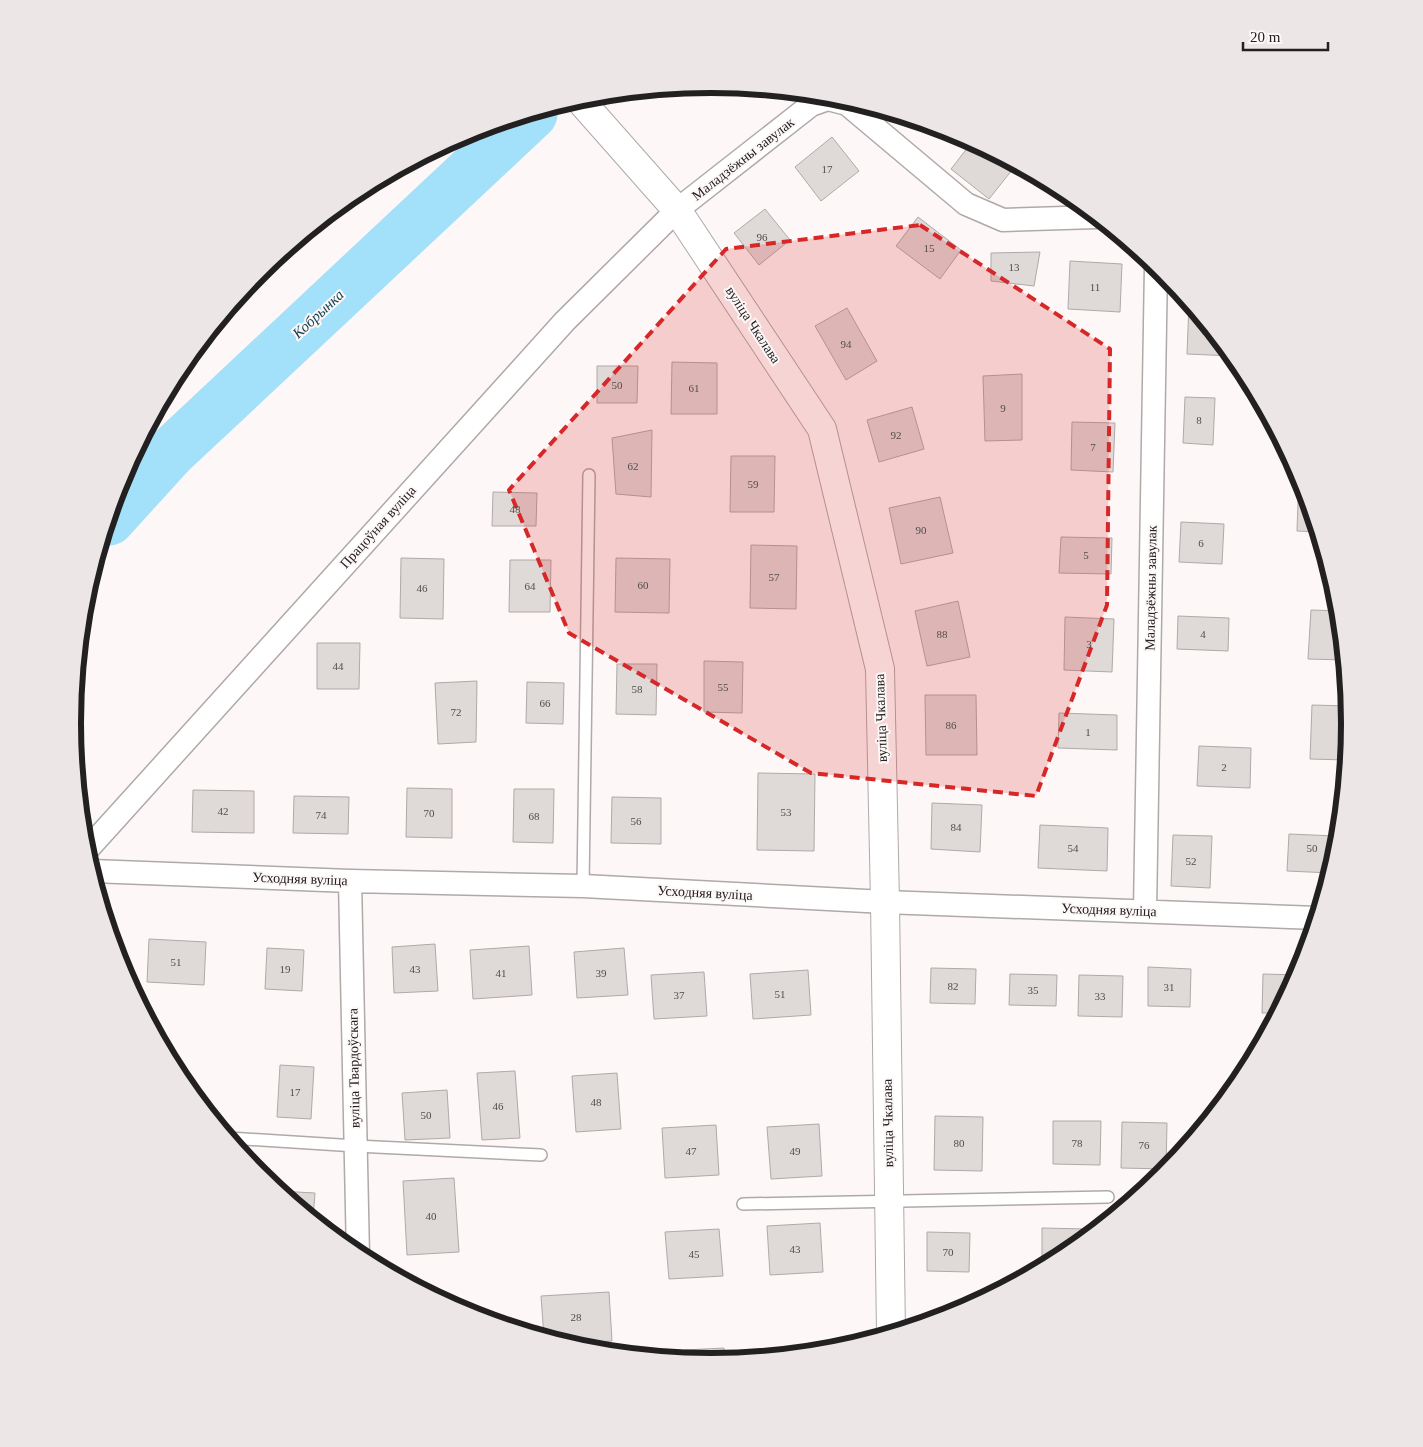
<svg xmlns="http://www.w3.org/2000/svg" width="1423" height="1447" viewBox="0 0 1423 1447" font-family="'Times New Roman',serif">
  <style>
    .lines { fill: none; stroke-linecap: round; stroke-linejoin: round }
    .river { stroke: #a3e0f9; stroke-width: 51 }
    .building { fill: #dfd9d8; stroke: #afa9a8 }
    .service-casing { stroke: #afa9a8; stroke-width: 14 }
    .minor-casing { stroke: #afa9a8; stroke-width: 25 }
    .secondary-casing { stroke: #afa9a8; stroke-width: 30 }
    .service { stroke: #fff; stroke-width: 11 }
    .minor { stroke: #fff; stroke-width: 22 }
    .secondary { stroke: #fff; stroke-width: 28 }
    .marked { fill: #d62828; fill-opacity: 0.2; stroke: #d62828; stroke-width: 4; stroke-dasharray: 10 6; stroke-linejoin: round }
    .labels { text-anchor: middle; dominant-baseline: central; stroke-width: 4; stroke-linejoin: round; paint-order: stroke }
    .number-label { font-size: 11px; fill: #514e4e }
    .street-label { font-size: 14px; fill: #222020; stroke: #fef7f7 }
    .water-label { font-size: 15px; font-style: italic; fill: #124455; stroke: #fef7f7 }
    .rim { fill: none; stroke: #222020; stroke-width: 6 }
  </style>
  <rect width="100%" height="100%" fill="#fef7f7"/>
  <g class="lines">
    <path class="river" d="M109 520 170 453 532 114"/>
  </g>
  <path class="building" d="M832 137 859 171 821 201 795 167Z
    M972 142 1016 165 989 199 951 169Z
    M1056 187 1067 192 1070 195 1057 196Z
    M765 209 790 240 759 265 734 233Z
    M918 217 961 250 940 279 896 246Z
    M1040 252 1034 286 991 281V253Z
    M1070 261 1122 264 1120 312 1068 309Z
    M1189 303 1233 356 1187 354Z
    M847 308 877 361 846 380 815 326Z
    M672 362 717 363V414H671Z
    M597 366H638L637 403H597Z
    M1022 374V440L985 441 983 376Z
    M1185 397 1215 398 1213 445 1183 443Z
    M912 407 924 449 879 462 867 420Z
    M1072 422 1115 423 1113 472 1071 470Z
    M652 430 651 497 616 494 612 438Z
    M731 456H775L774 512H730Z
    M1299 474 1302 479 1318 532 1297 531Z
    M493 492 537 493 536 526H492Z
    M940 497 953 553 901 564 889 508Z
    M1181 522 1224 524 1222 564 1179 562Z
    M1061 537 1112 538 1111 574 1059 573Z
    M751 545 797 546 796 609 750 608Z
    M401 558 444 559 443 619 400 618Z
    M616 558 670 559 669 613 615 612Z
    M510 560H551L550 612H509Z
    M958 601 970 657 927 666 915 611Z
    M1311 610 1339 611 1344 660 1308 659Z
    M1178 616 1229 618 1228 651 1177 649Z
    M1065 617 1114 619 1112 672 1064 670Z
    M317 643H360L359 689H317Z
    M704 661 743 662 742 713 704 712Z
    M617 664H657L656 715 616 714Z
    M477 681 476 742 438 744 435 683Z
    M527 682 564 683 563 724 526 723Z
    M925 695H976L977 755H926Z
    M1312 705 1349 706 1350 724 1347 760 1310 759Z
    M1059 713 1117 715V750L1058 748Z
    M1199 746 1251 748 1250 788 1197 786Z
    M758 773 815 774 814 851 757 850Z
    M407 788 452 789V838L406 837Z
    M514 789H554L553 843 513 842Z
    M193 790 254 791V833L192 832Z
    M294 796 349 797 348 834 293 833Z
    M612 797 661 798V844L611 843Z
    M932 803 982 805 980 852 931 849Z
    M1040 825 1108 828 1107 871 1038 868Z
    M1289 834 1336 836 1335 860 1331 873 1287 871Z
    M1173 835 1212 836 1210 888 1171 886Z
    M149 939 206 942 204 985 147 982Z
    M435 944 438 991 394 993 392 947Z
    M529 946 532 995 473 999 470 950Z
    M267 948 304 950 302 991 265 989Z
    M624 948 628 995 577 998 574 952Z
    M1148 967 1191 969 1190 1007 1148 1006Z
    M931 968 976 969 975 1004 930 1003Z
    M808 970 811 1015 753 1019 750 974Z
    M704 972 707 1016 654 1019 651 975Z
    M1010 974 1057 975 1056 1006 1009 1005Z
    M1263 974 1298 975 1278 1013H1262Z
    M1079 975 1123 976 1122 1017 1078 1016Z
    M280 1065 314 1067 311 1119 277 1117Z
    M175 1069 185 1070 184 1084 180 1078Z
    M515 1071 520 1138 482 1140 477 1073Z
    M617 1073 621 1129 576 1132 572 1076Z
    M447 1090 450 1138 405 1140 402 1093Z
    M935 1116 983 1117 982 1171 934 1170Z
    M1053 1121H1101L1100 1165 1053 1164Z
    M1122 1122 1167 1123 1166 1169 1121 1168Z
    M819 1124 822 1176 771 1179 767 1127Z
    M716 1125 719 1175 665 1178 662 1128Z
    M454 1178 459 1252 407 1255 403 1181Z
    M279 1191 315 1193 313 1219Z
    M820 1223 823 1272 770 1275 767 1226Z
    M1042 1228 1086 1229 1085 1239 1066 1255 1049 1264H1042Z
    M719 1229 723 1276 669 1279 665 1232Z
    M927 1232 970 1233 969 1272 927 1271Z
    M609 1292 612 1341 565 1344 544 1337 541 1296Z
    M724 1348 725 1361 711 1362 684 1360V1350Z
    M813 1352 768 1357V1354Z"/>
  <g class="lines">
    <defs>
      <path id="service" d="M583 886 589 475
        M229 1138 356 1146 541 1155
        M743 1204 1108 1197"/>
      <path id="minor" d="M86 851 565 321 677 210 811 105 828 99 847 104 966 204 1003 220 1096 217
        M92 871 350 881 583 886 885 902 1317 918
        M350 881 358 1256
        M1145 911 1156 266"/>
      <path id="secondary" d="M579 99 677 210 822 429 880 669 885 902 891 1334"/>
    </defs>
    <use href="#service" class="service-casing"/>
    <use href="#minor" class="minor-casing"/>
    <use href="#secondary" class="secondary-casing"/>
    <use href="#service" class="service"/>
    <use href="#minor" class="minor"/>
    <use href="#secondary" class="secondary"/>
  </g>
  <path class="marked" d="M920 225 1110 349 1107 605 1036 796 811 773 569 633 509 490 726 249Z"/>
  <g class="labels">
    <g class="number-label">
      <text x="827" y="169">17</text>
      <text x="762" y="237">96</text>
      <text x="929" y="248">15</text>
      <text x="1014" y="267">13</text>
      <text x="1095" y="287">11</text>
      <text x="846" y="344">94</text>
      <text x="617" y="385">50</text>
      <text x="694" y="388">61</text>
      <text x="1003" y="408">9</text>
      <text x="1199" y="420">8</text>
      <text x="896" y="435">92</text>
      <text x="1093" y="447">7</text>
      <text x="633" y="466">62</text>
      <text x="753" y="484">59</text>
      <text x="515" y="509">48</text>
      <text x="921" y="530">90</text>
      <text x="1201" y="543">6</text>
      <text x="1086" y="555">5</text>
      <text x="774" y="577">57</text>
      <text x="643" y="585">60</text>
      <text x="530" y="586">64</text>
      <text x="422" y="588">46</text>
      <text x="942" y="634">88</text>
      <text x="1203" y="634">4</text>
      <text x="1089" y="644">3</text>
      <text x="338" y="666">44</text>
      <text x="723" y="687">55</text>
      <text x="637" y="689">58</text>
      <text x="545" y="703">66</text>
      <text x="456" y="712">72</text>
      <text x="951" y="725">86</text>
      <text x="1088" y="732">1</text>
      <text x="1224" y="767">2</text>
      <text x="223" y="811">42</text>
      <text x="786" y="812">53</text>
      <text x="429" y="813">70</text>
      <text x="321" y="815">74</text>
      <text x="534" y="816">68</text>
      <text x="636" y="821">56</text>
      <text x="956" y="827">84</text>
      <text x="1073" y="848">54</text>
      <text x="1312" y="848">50</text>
      <text x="1191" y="861">52</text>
      <text x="176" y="962">51</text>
      <text x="285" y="969">19</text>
      <text x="415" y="969">43</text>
      <text x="501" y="973">41</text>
      <text x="601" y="973">39</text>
      <text x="953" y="986">82</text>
      <text x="1169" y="987">31</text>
      <text x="1033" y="990">35</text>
      <text x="780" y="994">51</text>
      <text x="679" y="995">37</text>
      <text x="1100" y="996">33</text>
      <text x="295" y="1092">17</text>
      <text x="596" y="1102">48</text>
      <text x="498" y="1106">46</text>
      <text x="426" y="1115">50</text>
      <text x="959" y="1143">80</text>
      <text x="1077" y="1143">78</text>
      <text x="1144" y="1145">76</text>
      <text x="691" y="1151">47</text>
      <text x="795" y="1151">49</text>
      <text x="431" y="1216">40</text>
      <text x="795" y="1249">43</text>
      <text x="948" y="1252">70</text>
      <text x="694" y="1254">45</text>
      <text x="576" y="1317">28</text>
    </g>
    <g class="street-label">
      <text transform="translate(743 159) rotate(-38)">Маладзёжны завулак</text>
      <text transform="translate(753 325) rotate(57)">вуліца Чкалава</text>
      <text transform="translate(378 527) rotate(-48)">Працоўная вуліца</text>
      <text transform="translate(1151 588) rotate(-89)">Маладзёжны завулак</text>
      <text transform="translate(881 718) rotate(-92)">вуліца Чкалава</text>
      <text transform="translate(300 879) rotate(2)">Усходняя вуліца</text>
      <text transform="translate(705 893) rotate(3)">Усходняя вуліца</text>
      <text transform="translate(1109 910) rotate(2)">Усходняя вуліца</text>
      <text transform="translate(354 1068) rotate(-91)">вуліца Твардоўскага</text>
      <text transform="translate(888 1123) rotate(-91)">вуліца Чкалава</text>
    </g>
    <g class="water-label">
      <text transform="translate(318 314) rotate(-43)">Кобрынка</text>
    </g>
  </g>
  <path d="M0 0H1423V1447H0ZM81 723a630 630 0 1 1 1260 0a630 630 0 1 1-1260 0Z" fill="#ece6e6" fill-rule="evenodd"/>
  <path class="rim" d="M81 723a630 630 0 1 1 1260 0a630 630 0 1 1-1260 0Z"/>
  <path d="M1243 42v8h85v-8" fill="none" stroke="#222020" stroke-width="2.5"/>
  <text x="1250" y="42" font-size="15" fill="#222020" stroke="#fef7f7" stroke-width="4" paint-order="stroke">20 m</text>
</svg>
